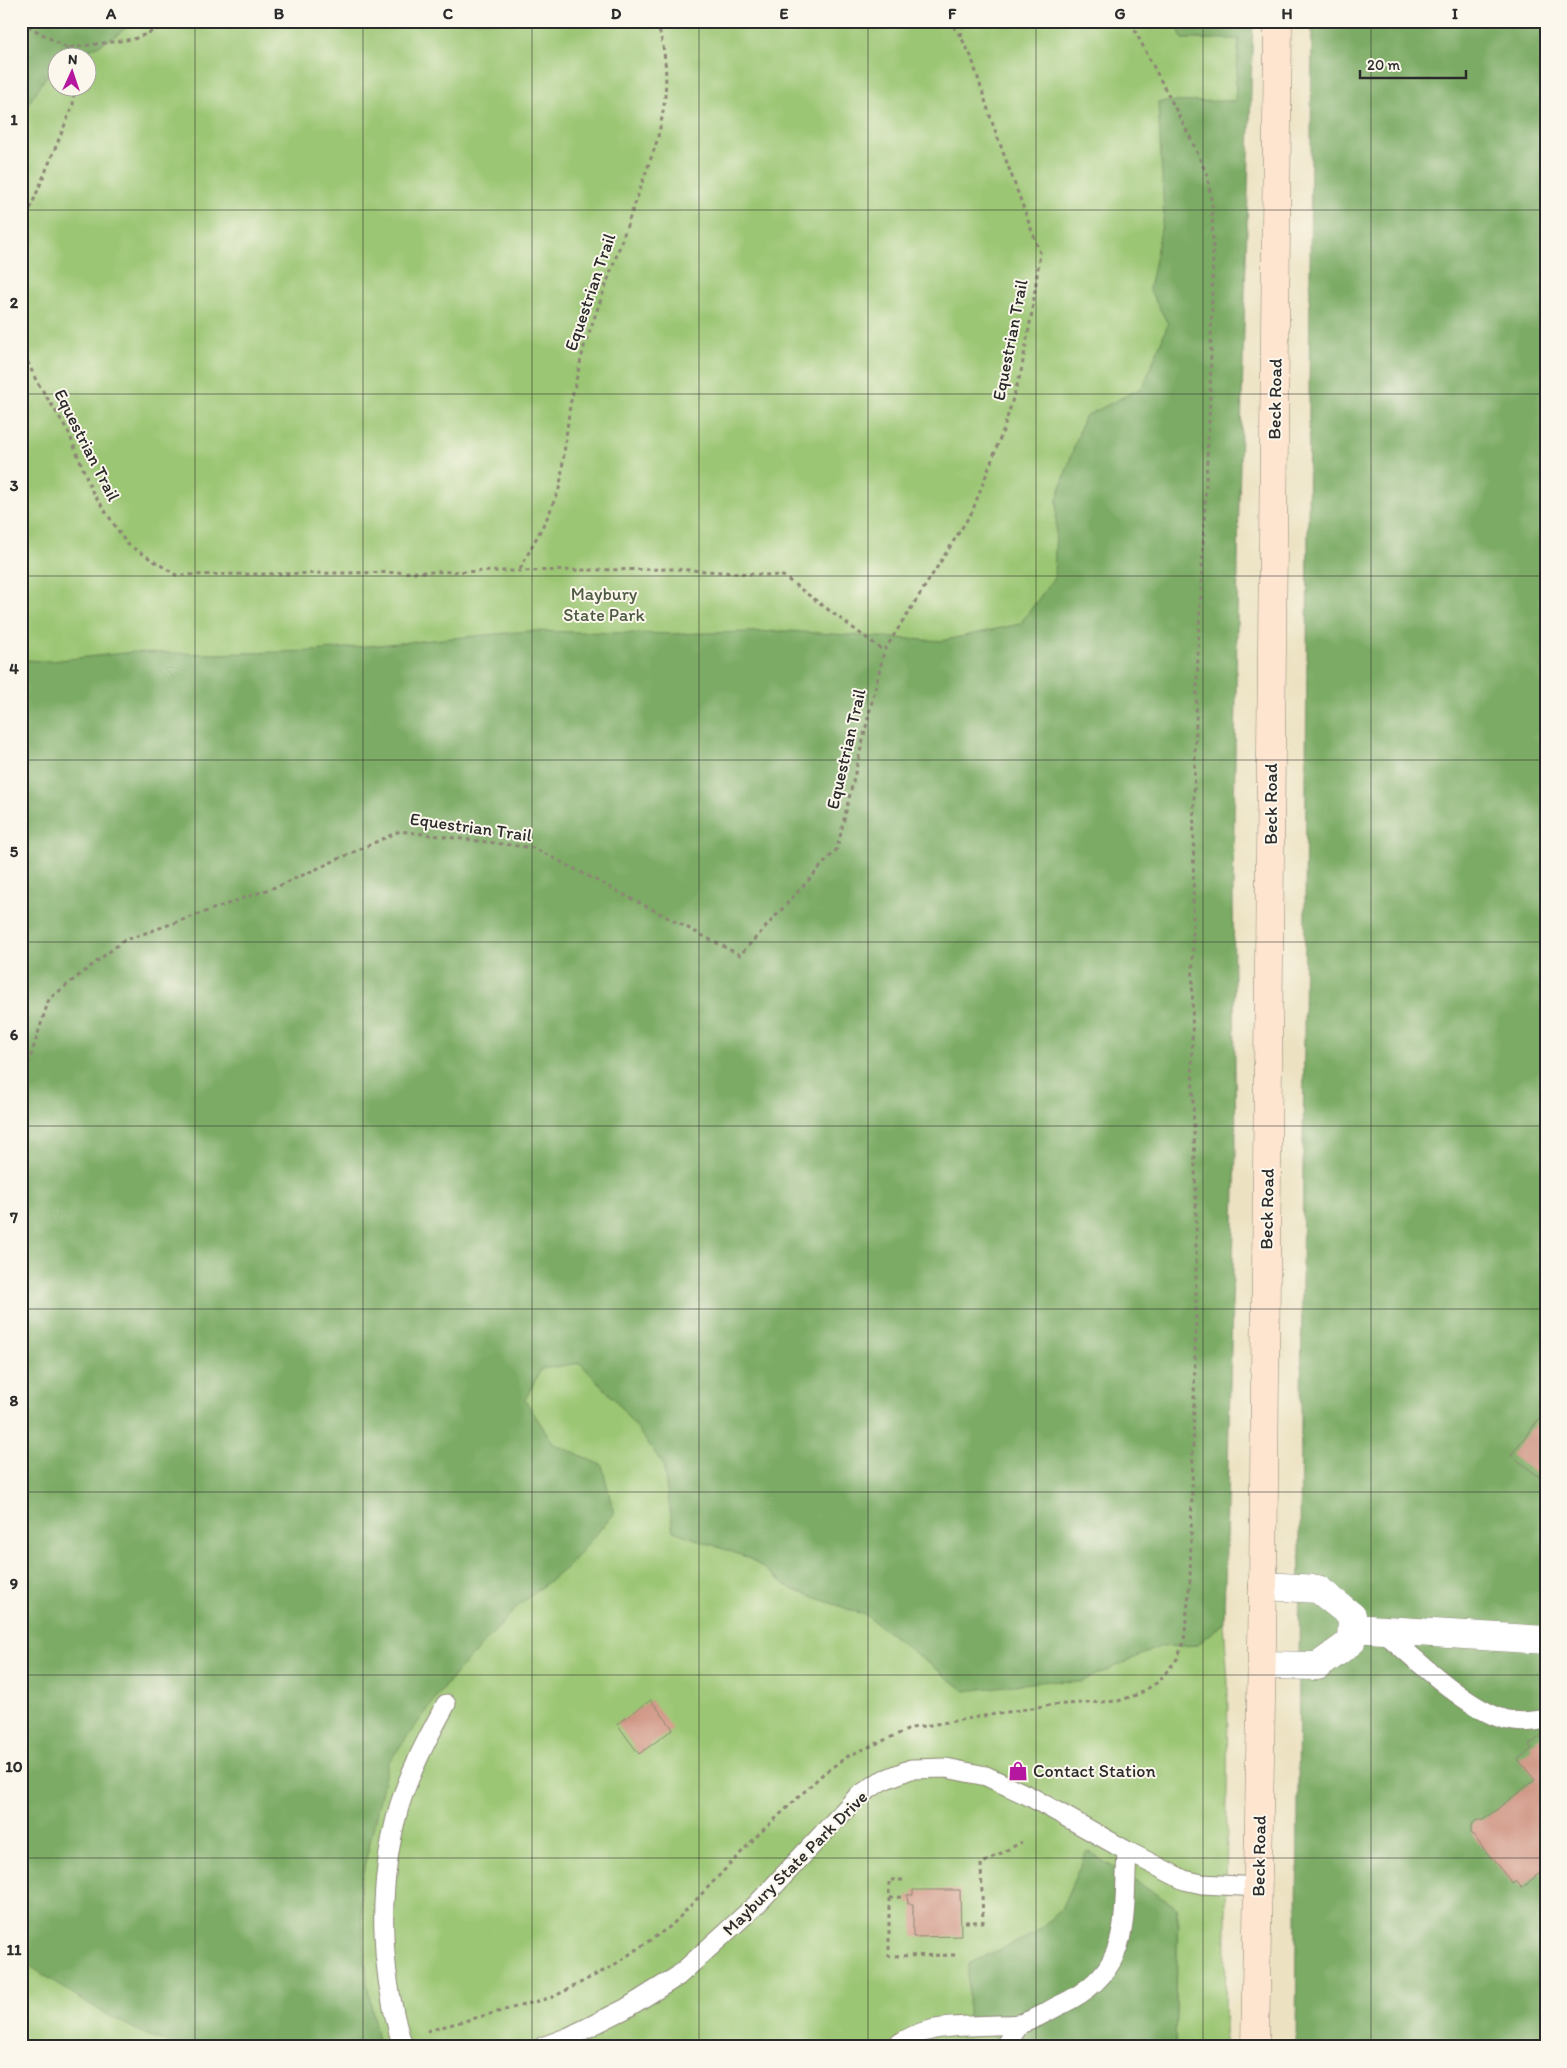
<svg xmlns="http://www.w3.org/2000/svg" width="1567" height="2068" viewBox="0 0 1567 2068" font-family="Itim,sans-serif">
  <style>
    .green { fill: #9bc673; stroke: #63784f; fill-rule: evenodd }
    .forest { fill: #7cab65; stroke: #546b48 }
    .building { fill: #d09685 }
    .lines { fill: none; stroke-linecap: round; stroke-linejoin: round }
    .service-casing { stroke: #8c8676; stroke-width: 21 }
    .minor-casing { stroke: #8c8676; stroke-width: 29 }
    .secondary-casing { stroke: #8c8676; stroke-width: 29 }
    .path { stroke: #8c8676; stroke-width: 3; stroke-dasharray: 4 4; stroke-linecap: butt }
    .service { stroke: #fff; stroke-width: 19 }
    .minor { stroke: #fff; stroke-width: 28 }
    .secondary { stroke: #fde5d0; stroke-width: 28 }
    .grid { fill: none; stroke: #2b2b2b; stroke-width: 1; stroke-opacity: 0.55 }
    .labels { text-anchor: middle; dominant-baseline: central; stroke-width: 4; stroke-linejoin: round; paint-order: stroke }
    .street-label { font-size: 18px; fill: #2b2b2b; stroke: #fbf7ec }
    .park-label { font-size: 18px; fill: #4d5a41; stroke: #fbf7ec }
    .poi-label { font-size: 18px; fill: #2b2b2b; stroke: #fbf7ec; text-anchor: start }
    .neatline { fill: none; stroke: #2b2b2b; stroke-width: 2 }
    .grid-label { font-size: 16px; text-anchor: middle; font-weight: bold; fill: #2b2b2b }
  </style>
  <rect width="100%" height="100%" fill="#fbf7ec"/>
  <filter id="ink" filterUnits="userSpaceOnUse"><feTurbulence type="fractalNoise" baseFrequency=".02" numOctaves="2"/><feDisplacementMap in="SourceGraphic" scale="10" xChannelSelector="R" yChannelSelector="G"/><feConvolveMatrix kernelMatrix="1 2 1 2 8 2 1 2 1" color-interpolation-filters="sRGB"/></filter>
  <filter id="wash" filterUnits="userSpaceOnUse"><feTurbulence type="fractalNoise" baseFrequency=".0096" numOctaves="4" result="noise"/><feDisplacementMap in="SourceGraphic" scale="20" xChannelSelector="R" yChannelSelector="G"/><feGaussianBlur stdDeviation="1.12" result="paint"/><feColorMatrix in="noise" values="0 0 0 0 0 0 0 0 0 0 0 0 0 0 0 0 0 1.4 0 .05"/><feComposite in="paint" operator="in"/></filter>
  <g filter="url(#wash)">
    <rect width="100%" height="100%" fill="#ece2c1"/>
    <path class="green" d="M21 21H1198V39L1239 38 1235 101 1197 102 1173 1646 1198 1645 1224 1622 1228 1682 1225 2047H1175L1178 1908 1169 2047H21ZM58 58H88V88H58Z"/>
    <path class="forest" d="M21 21H134C118 37 80 58 58 58L57 64 53 66 21 115Z
      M1176 21H1253L1239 501 1233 889 1236 1151 1224 1622 1198 1645 1159 1647 1080 1682 1048 1681 965 1691 867 1616 792 1589 749 1558 673 1531 663 1464 617 1402 580 1363 541 1369 525 1400 554 1444 602 1465 614 1514 566 1568 519 1605 448 1682 388 1763 360 1885 367 1983 379 2047H178C122 2028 70 1992 21 1960V660L51 661 133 652 213 654 313 651 529 631 672 634 787 631 941 641 1020 624 1054 578 1057 499 1084 417 1143 387 1168 324 1149 289 1164 215 1158 102 1235 101 1239 39H1182Z
      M1312 21H1546V2047H1296Z
      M1087 1851 1178 1908 1175 2047H1000L1001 2041 968 2016V1964L1034 1934 1061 1909Z"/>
    <g id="blocks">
      <path class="building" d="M1546 1410V1482L1511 1455Z
        M651 1700 673 1729 639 1754 617 1724Z
        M1546 1732V1868L1521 1888 1515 1881 1512 1883 1474 1837 1471 1832V1825L1477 1820H1483L1535 1780 1518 1759 1532 1749 1529 1745Z
        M1017 1764 1025 1768 1020 1778 1012 1774Z
        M913 1890H960L961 1936 913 1937V1904H908L907 1895H913Z"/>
    </g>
  </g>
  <g filter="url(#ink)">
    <use href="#blocks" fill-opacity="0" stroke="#8c8676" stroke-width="1"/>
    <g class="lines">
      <defs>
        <path id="service" d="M1381 1630C1413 1656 1465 1708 1504 1719 1517 1723 1532 1722 1546 1719
          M403 2047C379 1969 377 1886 399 1807 410 1771 428 1737 446 1704
          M542 2047 569 2037 625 2009 678 1976 757 1904 857 1797 881 1781 911 1769 946 1768 986 1776 1029 1796 1127 1851 1184 1880 1202 1884 1259 1887
          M894 2047C927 2023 957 2027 995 2025 1003 2025 1011 2025 1018 2024 1032 2022 1047 2011 1060 2005 1133 1971 1123 1922 1127 1851
          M1004 2047 1020 2024"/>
        <path id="minor" d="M1352 1628 1546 1640
          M1262 1665 1318 1666 1351 1642 1352 1616 1318 1589 1263 1586"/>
        <path id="secondary" d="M1255 2047 1263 1586 1278 21"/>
      </defs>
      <use href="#service" class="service-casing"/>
      <use href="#minor" class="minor-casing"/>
      <use href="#secondary" class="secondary-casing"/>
      <path class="path" d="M21 22 67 48 134 39 177 21
        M961 36 964 21
        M67 48 69 58
        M21 231 73 105 74 88
        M21 347 36 380 68 431 92 491 127 544 176 575 674 569 783 576 884 651
        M520 569 549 514 560 486 570 405 584 347 656 144C667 103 671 62 656 21
        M21 1087 49 999 123 941 281 885 400 831 534 848 740 955 837 849 884 651 972 512 1004 428 1021 372 1032 312 1040 253 992 122 971 56 961 37 949 21
        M903 1880H889V1956L959 1955
        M889 1898 902 1897
        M965 1922H983L981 1864 1022 1842
        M427 2031 553 1997 611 1967 671 1926 757 1836 824 1773 848 1756 912 1728 1050 1705 1118 1701 1139 1694 1158 1682 1177 1659 1184 1642 1190 1582 1196 1312V1201L1192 1063 1194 793 1198 651 1210 398 1213 246 1212 203 1207 175 1191 139 1130 21
        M356 2047 372 2044"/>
      <use href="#service" class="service"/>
      <use href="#minor" class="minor"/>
      <use href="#secondary" class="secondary"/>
    </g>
  </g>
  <path class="grid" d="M195 21V2047M363 21V2047M532 21V2047M699 21V2047M868 21V2047M1036 21V2047M1203 21V2047M1371 21V2047M21 210H1546M21 394H1546M21 576H1546M21 760H1546M21 942H1546M21 1126H1546M21 1309H1546M21 1492H1546M21 1675H1546M21 1858H1546"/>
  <defs>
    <symbol id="shop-bare" viewBox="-9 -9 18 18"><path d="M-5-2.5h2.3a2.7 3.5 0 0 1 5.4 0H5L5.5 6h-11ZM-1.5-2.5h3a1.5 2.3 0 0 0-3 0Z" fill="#b5179e" stroke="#fbf7ec" stroke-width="2.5" paint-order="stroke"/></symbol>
  </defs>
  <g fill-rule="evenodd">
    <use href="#shop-bare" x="1004" y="1757" width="28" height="28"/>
  </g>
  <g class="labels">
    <g class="street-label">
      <text transform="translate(590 292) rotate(-71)">Equestrian Trail</text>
      <text transform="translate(1010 340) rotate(-79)">Equestrian Trail</text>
      <text transform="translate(1275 399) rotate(-89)">Beck Road</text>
      <text transform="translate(87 445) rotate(63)">Equestrian Trail</text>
      <text transform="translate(846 749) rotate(-77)">Equestrian Trail</text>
      <text transform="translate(1271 804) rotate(-90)">Beck Road</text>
      <text transform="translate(471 827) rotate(8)">Equestrian Trail</text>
      <text transform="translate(1267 1209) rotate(-89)">Beck Road</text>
      <text transform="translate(1259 1856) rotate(-89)">Beck Road</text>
      <text transform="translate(795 1863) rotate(-45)">Maybury State Park Drive</text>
    </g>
    <g class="park-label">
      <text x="604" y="594">Maybury<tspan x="604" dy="21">State Park</tspan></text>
    </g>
    <g class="poi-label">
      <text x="1033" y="1771">Contact Station</text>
    </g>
  </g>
  <rect width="1567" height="2068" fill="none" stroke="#fbf7ec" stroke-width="55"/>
  <g transform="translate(72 72) rotate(3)"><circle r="24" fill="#fbf7ec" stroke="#a8a59f"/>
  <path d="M0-4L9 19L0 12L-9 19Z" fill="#b5179e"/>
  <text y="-8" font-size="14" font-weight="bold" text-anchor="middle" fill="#2b2b2b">N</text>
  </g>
  <path d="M1360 70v8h106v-8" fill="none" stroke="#2b2b2b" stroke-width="2.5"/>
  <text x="1367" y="70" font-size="15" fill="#2b2b2b" stroke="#fbf7ec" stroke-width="4" paint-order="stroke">20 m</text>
  <rect x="28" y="28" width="1512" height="2012" class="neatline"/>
  <g class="grid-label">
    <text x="111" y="19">A</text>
    <text x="279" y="19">B</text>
    <text x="448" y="19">C</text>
    <text x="616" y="19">D</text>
    <text x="784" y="19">E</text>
    <text x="952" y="19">F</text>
    <text x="1120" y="19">G</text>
    <text x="1287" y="19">H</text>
    <text x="1455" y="19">I</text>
    <text x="14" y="125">1</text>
    <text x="14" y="308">2</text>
    <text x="14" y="491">3</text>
    <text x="14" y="674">4</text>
    <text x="14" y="857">5</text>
    <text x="14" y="1040">6</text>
    <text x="14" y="1223">7</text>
    <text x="14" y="1406">8</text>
    <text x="14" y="1589">9</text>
    <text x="14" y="1772">10</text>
    <text x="14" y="1955">11</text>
  </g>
</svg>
